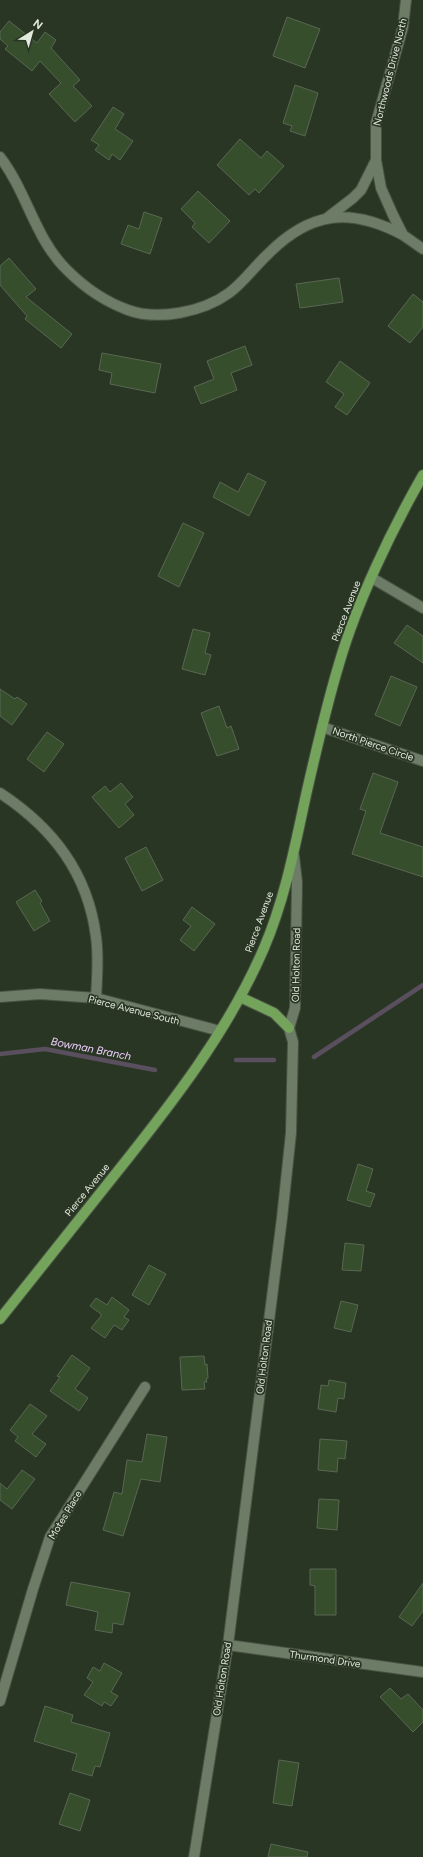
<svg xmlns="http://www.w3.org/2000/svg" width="423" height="1857" viewBox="0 0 423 1857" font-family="Figtree,sans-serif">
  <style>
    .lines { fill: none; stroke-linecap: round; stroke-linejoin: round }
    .stream { stroke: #5a4f5f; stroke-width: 4.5 }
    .building { fill: #374e2d; stroke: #596753 }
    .street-casing { stroke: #485343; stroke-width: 12 }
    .primary-casing { stroke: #485343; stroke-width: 12 }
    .street { stroke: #6d7c67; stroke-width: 10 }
    .primary { stroke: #74a35c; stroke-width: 10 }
    .labels { text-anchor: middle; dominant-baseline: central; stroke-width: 3.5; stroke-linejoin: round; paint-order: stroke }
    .street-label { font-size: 10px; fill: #e2eade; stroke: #2a3624 }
    .water-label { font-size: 11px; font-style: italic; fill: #eecffe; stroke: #2a3624 }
  </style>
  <rect width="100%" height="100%" fill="#2a3624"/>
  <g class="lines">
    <path class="stream" d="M0 1054 45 1049 155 1070
      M314 1057 423 985
      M236 1060H274"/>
  </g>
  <path class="building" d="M287 17 320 29 305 68 273 56Z
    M9 21 37 43 45 32 56 40 51 48 80 80 73 86 92 106 75 122 49 94 61 83 40 61 32 71 5 49 8 46 0 39V32Z
    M295 85 318 93 305 136 290 131 292 126 283 123Z
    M113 107 124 114 115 129 133 141 120 160 112 154 109 160 95 150 99 145 91 140Z
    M240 139 261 158 267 151 284 166 259 193 255 189 249 195 217 165Z
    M198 191 230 221 209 243 192 227 195 223 181 209Z
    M144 212 162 218 150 254 121 244 128 225 139 229Z
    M9 258 36 289 26 297 72 334 61 348 25 319 27 316 0 285V266Z
    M339 278 343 302 300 308 296 284Z
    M413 294 423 302V327L410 343 388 326Z
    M245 346 252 365 231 373 237 390 201 404 194 387 214 379 207 361Z
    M102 353 161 364 155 393 110 384 112 373 99 370Z
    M340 361 370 383 347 415 335 407 344 394 326 382Z
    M248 473 266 482 249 516 213 497 220 482 238 492Z
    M183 523 204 533 179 587 158 576Z
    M407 625 423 636V663L394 643Z
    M193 629 210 633 205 653 211 655 205 675 182 669Z
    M391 676 417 687 400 726 375 715Z
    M0 689 15 699 17 697 27 704 12 725 0 716Z
    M219 706 227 728 231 726 239 749 217 756 201 713Z
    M47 732 64 744 44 772 27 759Z
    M373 773 398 782 380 833 423 847V877L352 854 366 811 360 809Z
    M121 783 133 797 125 804 134 815 119 828 92 797 105 786 110 792Z
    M146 847 163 880 142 891 125 858Z
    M35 890 42 901 40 903 50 921 34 931 16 902Z
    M192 907 215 924 194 951 180 940 191 926 183 920Z
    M358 1164 373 1169 366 1191 375 1194 370 1207 347 1200Z
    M345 1243 364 1245 361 1271 342 1270Z
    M149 1265 166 1274 149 1305 132 1295Z
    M112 1297 129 1310 124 1317 129 1320 122 1330 114 1325 105 1338 91 1328 101 1316V1314L90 1306 96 1298 107 1305Z
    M341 1301 358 1305 351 1332 334 1328Z
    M72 1355 90 1368 75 1389 88 1398 79 1411 50 1391 60 1377 57 1376Z
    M204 1356 205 1365 207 1364 208 1378 206 1379 207 1382H204L205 1389 182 1390 180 1357Z
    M329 1380 346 1383 344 1399 338 1398 336 1412 318 1409 321 1385 328 1386Z
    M30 1404 47 1416 32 1434 46 1444 36 1457 15 1441 18 1437 10 1430Z
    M147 1434 167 1437 160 1482 141 1479 123 1536 103 1530 114 1492 122 1494 127 1460 142 1462Z
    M320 1439 347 1441 345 1459 338 1458 337 1472 318 1470Z
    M22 1470 35 1479 12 1509 0 1500V1483L7 1489Z
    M319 1499 339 1500 337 1530 317 1528Z
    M310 1569H336V1615H315V1586L310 1585Z
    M71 1582 130 1593 123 1625 113 1623 112 1633 95 1630 98 1612 66 1605Z
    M423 1583V1611L412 1626 399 1617Z
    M104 1663 122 1673 111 1692 118 1696 111 1706 104 1702 102 1706 84 1695 93 1682 87 1678 93 1667 100 1671Z
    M390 1688 401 1699 408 1694 423 1710V1722L413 1732 380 1697Z
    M45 1706 73 1715 71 1722 110 1733 100 1767 95 1766 92 1776 72 1770 77 1754 34 1741Z
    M279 1760 299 1763 292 1806 273 1803Z
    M70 1793 90 1800 80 1831 59 1824Z
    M271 1844 308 1852 307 1857H268Z"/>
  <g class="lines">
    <defs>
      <path id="street" d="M406 0 403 27 376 123V160L381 188 393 215 403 235 423 249
        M0 157C27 192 35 239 67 270 84 287 106 302 128 310 158 321 203 312 229 293 243 283 254 267 267 255 310 211 350 207 403 235
        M327 218 353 198 361 190 376 160
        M372 578 423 608
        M322 727 423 761
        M0 793C53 828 88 873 96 937 99 957 97 978 96 998
        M0 997 40 994 96 998 220 1031
        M228 1645 423 1672
        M0 1701 33 1589 50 1537 145 1387
        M194 1857 228 1645 282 1218 291 1133 293 1042 289 1028 295 1008 297 882 294 856"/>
      <path id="primary" d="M240 997 274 1013 289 1028
        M0 1319C39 1270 78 1221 117 1172 173 1102 229 1030 264 948 285 899 295 846 306 795 316 751 326 707 339 664 357 602 391 531 423 475"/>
    </defs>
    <use href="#street" class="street-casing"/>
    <use href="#primary" class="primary-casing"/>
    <use href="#street" class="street"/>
    <use href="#primary" class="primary"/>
  </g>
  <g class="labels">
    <g class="street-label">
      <text transform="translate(390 72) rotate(-76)">Northwoods Drive North</text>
      <text transform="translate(346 611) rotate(-69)">Pierce Avenue</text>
      <text transform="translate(373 744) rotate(19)">North Pierce Circle</text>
      <text transform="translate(259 922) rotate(-70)">Pierce Avenue</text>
      <text transform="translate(296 965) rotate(-89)">Old Holton Road</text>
      <text transform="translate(134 1010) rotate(14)">Pierce Avenue South</text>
      <text transform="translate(87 1190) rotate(-51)">Pierce Avenue</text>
      <text transform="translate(264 1357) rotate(-83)">Old Holton Road</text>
      <text transform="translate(65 1515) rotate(-59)">Motes Place</text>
      <text transform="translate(325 1659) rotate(8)">Thurmond Drive</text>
      <text transform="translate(222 1679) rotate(-81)">Old Holton Road</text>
    </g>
    <g class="water-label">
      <text transform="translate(91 1049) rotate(11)">Bowman Branch</text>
    </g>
  </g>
  <g transform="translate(32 32) rotate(37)" stroke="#2a3624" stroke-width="3" paint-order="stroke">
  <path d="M0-3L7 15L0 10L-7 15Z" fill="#e2eade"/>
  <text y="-6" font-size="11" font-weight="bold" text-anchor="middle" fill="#e2eade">N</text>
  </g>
</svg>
